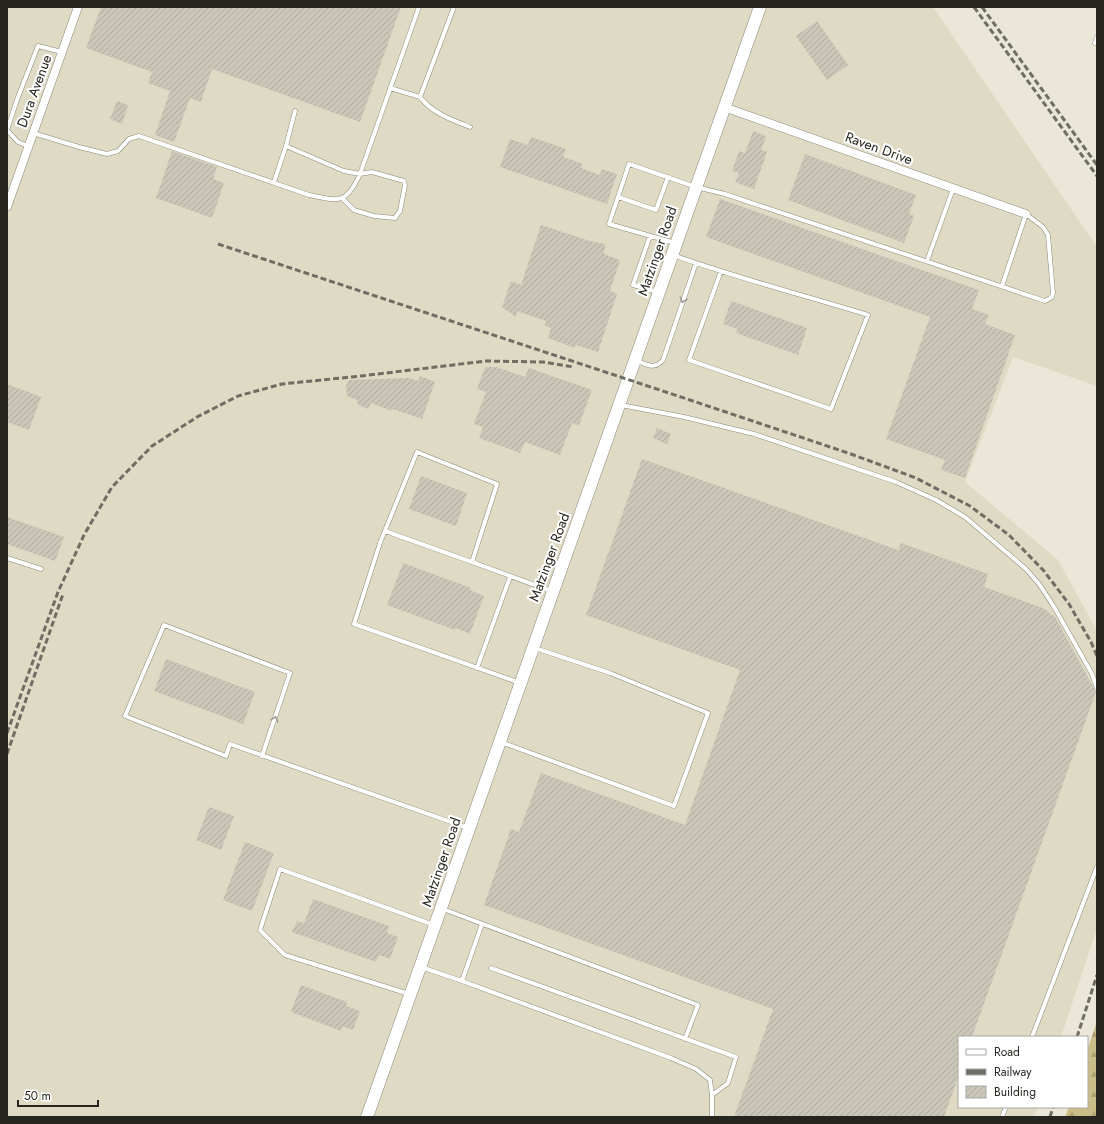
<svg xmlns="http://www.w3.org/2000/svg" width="1104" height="1124" viewBox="0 0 1104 1124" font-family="Jost,sans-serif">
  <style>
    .built { fill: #dfdac3 }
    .forest { fill: url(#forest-firs) }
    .building { fill: url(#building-hatch) }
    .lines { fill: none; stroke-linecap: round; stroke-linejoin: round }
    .lane-casing { stroke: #8b887a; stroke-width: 5 }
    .street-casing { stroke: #8b887a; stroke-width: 9 }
    .secondary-casing { stroke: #8b887a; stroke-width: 13 }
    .lane { stroke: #fff; stroke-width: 4 }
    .street { stroke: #fff; stroke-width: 8 }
    .secondary { stroke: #fff; stroke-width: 12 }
    .rail { stroke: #6f6d64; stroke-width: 3; stroke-dasharray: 6 3; stroke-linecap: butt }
    .oneway { stroke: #9e9d9b }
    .labels { text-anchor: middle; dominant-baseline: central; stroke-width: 4; stroke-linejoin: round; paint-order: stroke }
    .street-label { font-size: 14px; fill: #272520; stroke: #fff }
  </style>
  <defs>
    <pattern id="forest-firs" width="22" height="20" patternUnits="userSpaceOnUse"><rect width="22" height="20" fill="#cbbd87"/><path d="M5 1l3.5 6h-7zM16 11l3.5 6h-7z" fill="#aea274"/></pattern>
    <pattern id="building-hatch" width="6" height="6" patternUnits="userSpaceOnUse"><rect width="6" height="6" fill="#cac7b8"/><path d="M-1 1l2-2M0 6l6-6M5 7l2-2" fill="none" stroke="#aeab9e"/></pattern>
  </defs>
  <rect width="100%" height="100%" fill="#eae6d8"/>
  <path class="built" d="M7 7H933L1097 247V386L1013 357 965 482 1058 560 1097 631V928L1061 1037H959V1107H1038L1034 1117H7Z"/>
  <path class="forest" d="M1097 1021V1117H1065L1069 1107H1087V1051Z"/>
  <path class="building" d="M101 7H401L360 122 212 69 201 102 190 98 174 142 155 135 170 91 148 83 152 72 86 48Z
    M817 21 848 65 827 80 796 36Z
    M117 101 128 105 122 124 110 119Z
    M753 131 766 136 761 150 767 152 754 189 735 182 739 173 732 171 739 151 745 153Z
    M531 137 566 149 563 157 583 164 581 168 600 175 602 169 617 174 607 204 500 167 510 139 528 145Z
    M172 151 217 167 213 179 224 183 212 218 156 198Z
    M805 154 916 195 909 214 914 216 904 243 788 200Z
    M720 199 979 290 972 309 989 315 985 324 1015 335 965 478 941 470 945 460 886 439 930 317 706 237Z
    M541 225 590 241 605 244 604 254 620 260 610 291 617 294 598 352 576 345 575 348 548 338 551 328 545 326 546 321 517 311 516 317 502 307 511 281 521 285Z
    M731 301 807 328 798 355 736 333 738 329 723 324Z
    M485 367H496L525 377 529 368 592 390 579 425 572 423 560 455 525 442 520 453 479 438 483 427 474 424 486 392 477 389Z
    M420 376 435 382 422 419 393 409 392 411 371 403 368 409 358 405 357 400 347 396 346 386 349 380 409 378 418 381Z
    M7 384 41 397 29 430 7 422Z
    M657 428 671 434 667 444 653 438Z
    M642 459 898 550 901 543 988 574 984 587 1043 608 1055 617 1096 692 972 1037H959V1075L944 1117H734L773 1009 484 905 511 829 519 832 541 773 685 825 740 670 586 615Z
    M421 476 467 493 456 526 409 509Z
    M7 517 64 537 55 561 7 544Z
    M403 563 471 588 470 590 484 596 470 634 456 628 455 630 387 605Z
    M166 659 255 692 243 724 154 691Z
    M209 807 234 816 221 850 196 840Z
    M245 842 274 853 252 911 223 900Z
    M313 899 389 926 387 933 398 937 390 959 379 955 376 962 292 932 297 921 304 923Z
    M301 985 347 1002 346 1006 360 1011 353 1030 342 1026 341 1031 291 1012Z"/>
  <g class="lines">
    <defs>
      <path id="lane" d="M454 7 420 97C432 113 452 120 470 127
        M1095 43 1097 37
        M390 88 420 97
        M295 111 286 146 344 171 360 174 372 172 404 181 405 185 400 211 395 218 374 216 354 210 342 198
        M33 133 79 147 107 154 118 151 129 139 139 136 309 195C339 201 346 205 360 174L419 7
        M28 146 18 142 7 130 18 97 38 46 62 52
        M274 182 286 146
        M618 197 656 210 668 177
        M650 236 633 285 658 292
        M675 243 609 224 629 164 696 187 725 194 1045 301 1052 297 1053 293 1048 235 1043 227 1026 214 1002 286
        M673 255C737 278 803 295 868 315L831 409 689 360 721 271
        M927 261 953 189
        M637 361C648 365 654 370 663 360L696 263
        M621 405 684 417 754 434 896 482 936 500 965 517 1026 569 1039 584 1053 605 1092 674 1097 688
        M385 531 472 562
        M7 558 41 569
        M477 668 510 577
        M520 683 354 624 380 543 417 452 497 484 472 562 551 591
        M501 742 674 806 708 713 610 673 535 648
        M262 756 290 673 164 625 125 716 226 756 230 744 468 828
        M443 909 698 1005 685 1039
        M421 967 462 981 671 1058 696 1069 710 1080 712 1095V1117
        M491 968 736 1057 728 1083 712 1095
        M462 981 482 924
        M409 994 285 955 260 930 280 869 434 925
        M1032 1037 1097 867
        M1002 1117 1006 1107"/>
      <path id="street" d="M724 107 1026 214
        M7 207 78 7"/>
      <path id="secondary" d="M367 1117 760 7"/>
    </defs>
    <use href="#lane" class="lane-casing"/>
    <use href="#street" class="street-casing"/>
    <use href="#secondary" class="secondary-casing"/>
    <use href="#lane" class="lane"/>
    <use href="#street" class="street"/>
    <use href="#secondary" class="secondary"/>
    <path class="rail" d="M974 7 1097 176
      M982 7 1097 165
      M218 244 687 399 851 454 916 478 970 506 1009 535 1044 571 1069 604 1091 642 1097 656
      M7 733 58 592 84 535 112 487 152 446 197 417 238 396 282 384 361 376 486 361 543 362 574 367
      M7 754 63 594
      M1077 1037 1097 975
      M1050 1117 1053 1107"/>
  </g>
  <defs><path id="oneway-chevron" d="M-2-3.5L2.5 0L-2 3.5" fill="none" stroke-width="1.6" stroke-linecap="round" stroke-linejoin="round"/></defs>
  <g class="oneway">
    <use href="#oneway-chevron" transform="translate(683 300) rotate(109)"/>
    <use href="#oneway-chevron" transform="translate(275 719) rotate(-71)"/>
  </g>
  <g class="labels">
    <g class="street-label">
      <text transform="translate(34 91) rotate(-70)">Dura Avenue</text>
      <text transform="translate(879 148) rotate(20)">Raven Drive</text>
      <text transform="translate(657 251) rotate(-71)">Matzinger Road</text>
      <text transform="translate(549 557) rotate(-70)">Matzinger Road</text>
      <text transform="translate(441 862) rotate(-71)">Matzinger Road</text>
    </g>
  </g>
  <rect width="1104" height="1124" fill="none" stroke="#272520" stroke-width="16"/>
  <rect x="958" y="1036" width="130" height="72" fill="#ffffff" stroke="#a9a8a6"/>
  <rect x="966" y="1049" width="20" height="6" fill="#ffffff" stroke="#a9a8a6"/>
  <text x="994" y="1056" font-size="12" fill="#272520">Road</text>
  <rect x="966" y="1069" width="20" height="6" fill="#6f6d64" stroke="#a9a8a6"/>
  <text x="994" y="1076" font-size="12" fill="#272520">Railway</text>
  <rect x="966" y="1086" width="20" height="12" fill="url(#building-hatch)" stroke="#a9a8a6"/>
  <text x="994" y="1096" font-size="12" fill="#272520">Building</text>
  <path d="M18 1100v6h80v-6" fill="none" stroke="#272520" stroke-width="2"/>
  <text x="24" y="1100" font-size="12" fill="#272520" stroke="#ffffff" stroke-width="3" paint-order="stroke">50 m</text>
</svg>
